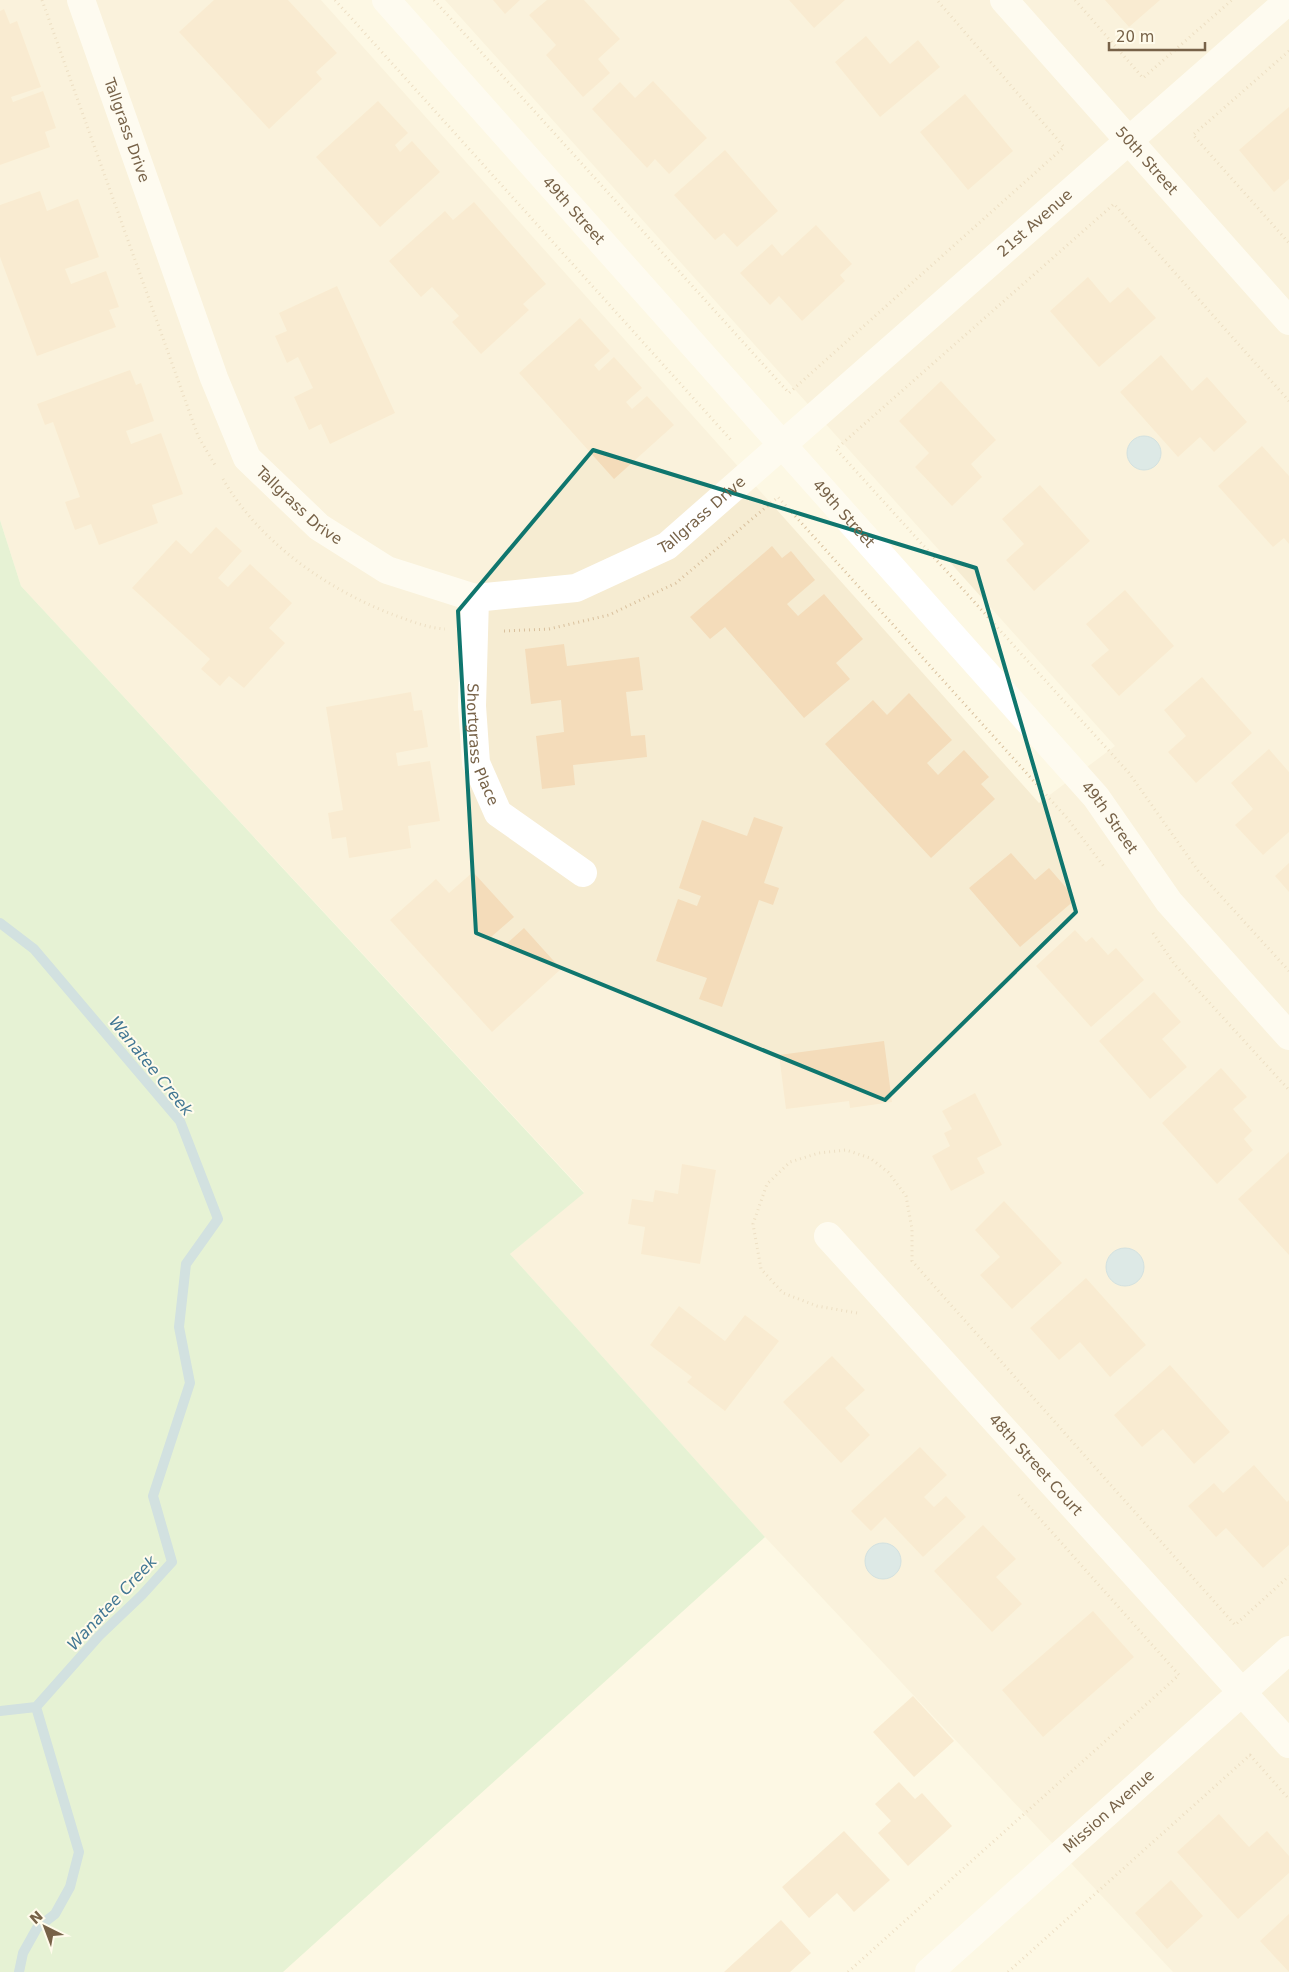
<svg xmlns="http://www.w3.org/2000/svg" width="1289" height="1972" viewBox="0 0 1289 1972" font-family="'DejaVu Sans',sans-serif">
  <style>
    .residential { fill: #f6ecd2 }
    .green { fill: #caecc1 }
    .water { fill: #b7d7e8; stroke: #9dc5db }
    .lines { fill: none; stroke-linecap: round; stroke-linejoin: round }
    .stream { stroke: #9dc5db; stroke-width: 10 }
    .building { fill: #f4dcba }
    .path { stroke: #d9c09d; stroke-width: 3; stroke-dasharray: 1 4; stroke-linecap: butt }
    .minor { stroke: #fff; stroke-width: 28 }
    .marked { fill: none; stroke: #0f766e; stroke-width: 4; stroke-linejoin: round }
    .labels { text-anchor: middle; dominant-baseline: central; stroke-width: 4; stroke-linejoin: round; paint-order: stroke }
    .street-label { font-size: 15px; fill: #776248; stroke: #fffbeb }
    .water-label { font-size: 16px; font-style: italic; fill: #427794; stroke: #fffbeb }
  </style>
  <rect width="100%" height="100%" fill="#fdf8e4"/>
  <path class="residential" d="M0 0H321L1039 803 1115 746 445 0H1289V1972H1173L765 1537 510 1254 584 1192 21 586 0 520Z"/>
  <path class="green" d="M0 520 21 586 584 1193 510 1254 765 1537 283 1972H0Z"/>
  <path class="water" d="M1127 453a17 17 0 1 1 34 0a17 17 0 1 1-34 0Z
    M1106 1267a19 19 0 1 1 38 0a19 19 0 1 1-38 0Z
    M865 1561a18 18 0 1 1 36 0a18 18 0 1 1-36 0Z"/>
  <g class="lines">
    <path class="stream" d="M0 923 34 949 180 1121 218 1219 186 1264 179 1327 190 1383 153 1496 172 1562 142 1595 99 1636 36 1707 79 1852 70 1887 55 1914 37 1928 23 1953 19 1972
      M0 1711 36 1707"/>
  </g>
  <path class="building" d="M214 0H288L337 53 316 72 322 79 269 129 179 32Z
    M493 0H520L505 14Z
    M547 0H584L620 39 598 59 610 73 583 97 546 55 556 45 529 15Z
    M789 0H845L814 28Z
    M1105 0H1160L1129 27Z
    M4 9 10 24 17 21 41 87 11 97 13 102 43 91 56 128 45 132 50 147 0 165V11Z
    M866 36 890 64 918 40 940 67 880 117 835 62Z
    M653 81 707 138 669 174 655 159 647 168 592 109 620 82 635 98Z
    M965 94 1013 151 968 190 920 132Z
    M378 101 408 133 395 145 400 152 412 141 440 172 380 227 316 157Z
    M1289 107V179L1274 192 1239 150Z
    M725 150 778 211 737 247 724 233 715 240 674 195Z
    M40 191 47 211 78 199 99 257 65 269 71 284 106 271 119 307 109 310 116 327 37 356 0 257V205Z
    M474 202 546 284 523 304 529 310 481 354 452 322 459 316 432 287 421 297 389 261 445 211 453 220Z
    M816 225 852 264 840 275 845 281 802 321 779 296 770 305 740 273 772 244 782 256Z
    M1088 277 1110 303 1128 287 1156 318 1099 367 1050 311Z
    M337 286 395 413 330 444 321 424 309 430 294 397 313 388 298 357 287 363 275 336 287 331 279 313Z
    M580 318 610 351 594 365 599 371 614 357 642 388 626 402 632 409 647 396 674 425 614 479 519 373Z
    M1161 355 1192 391 1207 377 1247 422 1214 452 1200 437 1178 457 1120 392Z
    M130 370 136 385 141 383 154 421 126 431 131 444 161 433 183 494 152 505 158 523 99 545 91 524 75 530 65 502 80 497 53 422 45 425 37 404Z
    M941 381 996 440 971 464 982 477 952 506 915 467 929 453 899 421Z
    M1262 446 1289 476V544L1284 538 1273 547 1218 486Z
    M1040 485 1090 541 1034 591 1006 560 1024 544 1002 519Z
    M216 527 242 551 218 578 228 587 250 564 292 603 269 628 285 643 244 688 229 676 220 686 201 669 210 659 132 588 176 540 191 554Z
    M772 546 782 558 791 551 815 580 787 604 798 616 824 594 863 639 836 663 850 679 804 718 725 627 710 639 690 617Z
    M1125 590 1174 646 1119 696 1091 665 1109 650 1086 624Z
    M564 644 567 666 639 657 643 690 626 692 631 736 645 735 647 757 573 765 575 785 542 789 536 736 564 732 561 700 531 704 525 649Z
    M1202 677 1252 733 1196 783 1168 752 1186 736 1164 710Z
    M411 692 414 711 422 710 428 747 396 753 398 766 430 761 440 821 408 826 411 848 349 858 346 837 332 839 328 813 343 810 326 707Z
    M909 693 952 740 927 763 938 775 964 750 989 777 981 784 995 799 931 858 825 744 873 700 887 715Z
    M1269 749 1289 772V832L1263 855 1235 825 1253 809 1231 783Z
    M754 817 783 827 764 883 779 888 773 905 759 900 722 1007 699 999 707 978 656 961 678 899 697 906 701 896 679 888 702 820 747 836Z
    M1011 853 1035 880 1049 868 1076 899 1020 947 969 888Z
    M1289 863V892L1275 876Z
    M473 872 514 917 491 937 502 948 524 928 561 969 492 1032 390 920 436 879 449 893Z
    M1075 930 1086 942 1092 937 1108 955 1116 948 1144 980 1091 1027 1036 966Z
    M1154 992 1181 1022 1162 1039 1187 1067 1150 1099 1099 1041Z
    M884 1041 892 1102 850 1108 849 1101 786 1109 779 1055Z
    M1221 1068 1247 1097 1233 1109 1252 1131 1244 1139 1253 1150 1217 1184 1162 1123Z
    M975 1093 1002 1145 977 1158 985 1173 951 1191 932 1156 950 1146 944 1133 952 1129 942 1111Z
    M1289 1152V1255L1238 1199Z
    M682 1164 716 1170 700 1264 641 1254 645 1227 628 1224 632 1199 653 1202 655 1190 678 1194Z
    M1004 1201 1062 1263 1012 1309 980 1275 1000 1257 975 1230Z
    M1086 1278 1146 1345 1110 1377 1080 1342 1059 1360 1030 1328Z
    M679 1306 725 1341 745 1315 779 1341 725 1411 687 1382 692 1377 650 1345Z
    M832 1356 865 1390 845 1408 870 1435 841 1463 783 1402Z
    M1170 1365 1230 1432 1194 1464 1163 1429 1142 1447 1114 1415Z
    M920 1447 947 1475 924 1497 934 1507 946 1496 966 1517 923 1557 885 1517 871 1531 851 1511Z
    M1254 1465 1287 1502 1289 1500V1545L1263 1568 1226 1528 1216 1537 1188 1506 1214 1483 1223 1493Z
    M983 1525 1016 1559 996 1577 1022 1604 992 1632 934 1571Z
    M1093 1611 1134 1657 1043 1737 1002 1690Z
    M913 1696 954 1741 914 1777 873 1732Z
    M899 1782 915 1799 922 1793 952 1826 908 1866 878 1833 891 1821 875 1804Z
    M1219 1814 1249 1847 1267 1831 1289 1856V1873L1238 1919 1177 1852Z
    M844 1831 890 1880 854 1912 837 1893 809 1918 782 1887Z
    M1171 1880 1203 1916 1167 1949 1135 1913Z
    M1289 1914V1972L1260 1941Z
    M781 1920 811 1953 790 1972H724Z"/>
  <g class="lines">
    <path class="path" d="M42 0 198 436 215 465
      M335 0 731 440
      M434 0 789 393 1064 147 937 0
      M1075 0 1143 78 1232 0
      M1289 51 1193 135 1289 243
      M1289 401 1114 204 836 449 1129 773 1199 872 1289 971
      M223 479C259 542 328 590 394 615 411 621 427 628 445 629
      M504 631 549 629 609 615 676 583 778 497 1067 818 1105 868
      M1153 933 1175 965 1289 1090
      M857 1313 817 1306 783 1293 761 1269 753 1224 767 1184 790 1162 819 1153 846 1150 870 1158 888 1172 906 1196 912 1229V1261L1235 1625 1289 1576
      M848 1972 1179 1675 1017 1493
      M1008 1972 1250 1755 1289 1799"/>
    <g class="minor">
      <path id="s1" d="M81 0 214 378 247 458 319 527 387 570 475 598 576 588 667 546 1289 0"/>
      <path id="s2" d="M386 0 1096 797 1169 902 1289 1036"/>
      <path id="s3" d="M1004 0 1289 321"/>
      <path id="s4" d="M475 598 472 706 476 763 498 813 583 873"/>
      <path id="s5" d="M828 1236 1289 1744"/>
      <path id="s6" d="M929 1972 1289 1650"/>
    </g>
  </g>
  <path d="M0 0H1289V1972H0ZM593 450 976 568 1076 912 885 1100 476 933 458 611Z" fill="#fdf8e4" fill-opacity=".55" fill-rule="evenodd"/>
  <path class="marked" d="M593 450 976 568 1076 912 885 1100 476 933 458 611Z"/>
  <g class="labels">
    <g class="street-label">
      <text stroke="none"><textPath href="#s1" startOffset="138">Tallgrass Drive</textPath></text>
      <text stroke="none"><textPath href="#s3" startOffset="215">50th Street</textPath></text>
      <text stroke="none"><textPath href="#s2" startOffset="282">49th Street</textPath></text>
      <text stroke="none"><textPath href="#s1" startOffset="1451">21st Avenue</textPath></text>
      <text stroke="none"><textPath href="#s1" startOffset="558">Tallgrass Drive</textPath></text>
      <text stroke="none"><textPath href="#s1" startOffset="1008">Tallgrass Drive</textPath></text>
      <text stroke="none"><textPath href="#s2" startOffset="688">49th Street</textPath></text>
      <text stroke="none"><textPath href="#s4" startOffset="148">Shortgrass Place</textPath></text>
      <text stroke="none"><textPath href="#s2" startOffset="1092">49th Street</textPath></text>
      <text stroke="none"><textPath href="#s5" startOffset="309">48th Street Court</textPath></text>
      <text stroke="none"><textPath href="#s6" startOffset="241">Mission Avenue</textPath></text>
    </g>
    <g class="water-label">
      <text transform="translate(151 1066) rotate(51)">Wanatee Creek</text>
      <text transform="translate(112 1603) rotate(-47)">Wanatee Creek</text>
    </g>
  </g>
  <g transform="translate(45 1927) rotate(318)" stroke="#fffbeb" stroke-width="4" paint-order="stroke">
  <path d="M0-4L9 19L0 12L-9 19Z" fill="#776248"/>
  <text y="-8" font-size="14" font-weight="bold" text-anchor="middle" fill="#776248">N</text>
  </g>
  <path d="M1109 42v8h96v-8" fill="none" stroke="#776248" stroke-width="2.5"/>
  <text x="1116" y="42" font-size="15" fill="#776248" stroke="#fffbeb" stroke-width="4" paint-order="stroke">20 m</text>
</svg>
